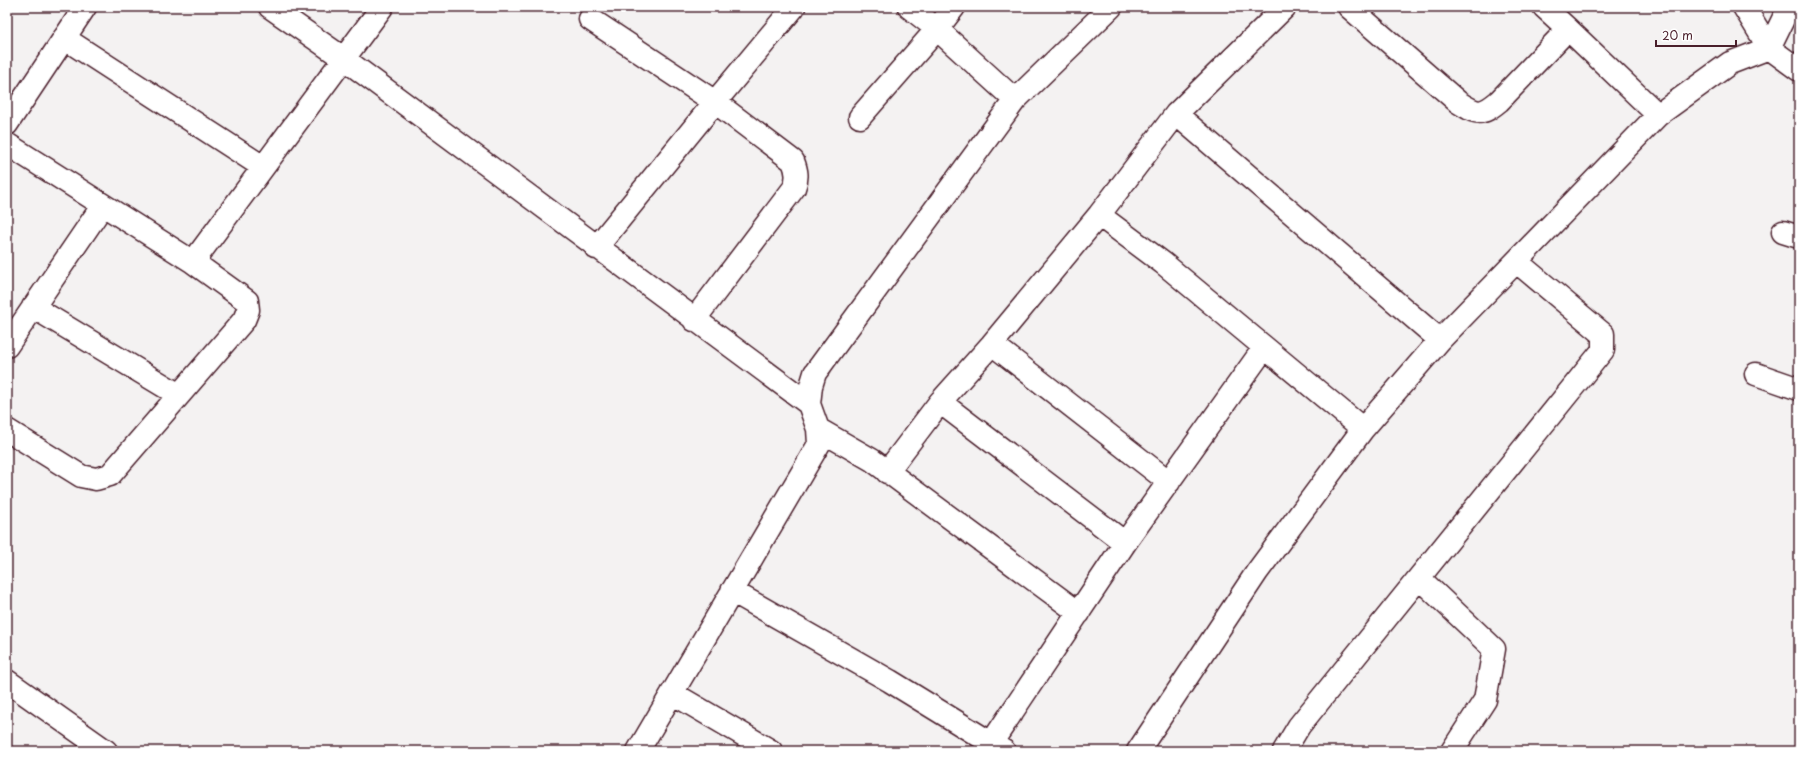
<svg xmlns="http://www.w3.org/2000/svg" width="1806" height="758" viewBox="0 0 1806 758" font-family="'Playpen Sans',sans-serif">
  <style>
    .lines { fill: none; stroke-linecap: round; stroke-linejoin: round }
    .minor-casing { stroke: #4a1f2b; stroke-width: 25 }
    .minor { stroke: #fff; stroke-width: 22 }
  </style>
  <rect width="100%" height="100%" fill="#f4f2f2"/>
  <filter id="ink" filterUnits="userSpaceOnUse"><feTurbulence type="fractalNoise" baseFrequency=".025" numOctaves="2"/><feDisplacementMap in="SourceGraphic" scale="8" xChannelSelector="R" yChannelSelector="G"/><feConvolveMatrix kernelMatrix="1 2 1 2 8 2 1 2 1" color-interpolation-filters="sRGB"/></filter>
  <g filter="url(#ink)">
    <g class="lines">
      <defs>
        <path id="minor" d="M270 7 343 58 809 404
          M909 7 937 29 1015 100
          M1349 7 1458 102C1477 114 1481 116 1499 101L1568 29
          M1544 7 1568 29 1658 115
          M1744 7 1769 48 1799 70
          M590 19 715 102 793 161C797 171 798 178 794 188L694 320
          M64 38 263 167
          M1176 114 1440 340
          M860 117 937 29 954 7
          M7 124 85 7
          M7 144 193 262 247 301 248 310 244 320 110 475 96 479 81 476 7 430
          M1099 215 1163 263 1363 429
          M1783 232 1799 237
          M596 248 715 102 794 7
          M193 262 382 7
          M33 307 179 395
          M992 344 1169 482
          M7 346 103 205
          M1756 374 1799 389
          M940 402 1125 543
          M818 429 872 460 1079 613
          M887 472 940 402 992 344 1099 215 1176 114 1285 7
          M1419 578 1494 649 1485 700 1452 751
          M732 591 890 681 1004 751
          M7 681 106 751
          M672 693 771 751
          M638 751 819 444 818 429 809 404 811 386 815 373 1015 100 1111 7
          M986 751 1125 543 1264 348
          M1138 751 1257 572 1363 429 1440 340 1658 115 1730 63 1769 48 1789 7
          M1284 751 1299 726 1603 350V334L1517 262"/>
      </defs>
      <use href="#minor" class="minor-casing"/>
      <use href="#minor" class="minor"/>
    </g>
  </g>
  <rect width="1806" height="758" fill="none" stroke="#fff" stroke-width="24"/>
  <rect x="12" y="12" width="1782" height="734" fill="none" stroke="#4a1f2b" stroke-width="1.5" filter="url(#ink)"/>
  <path d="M1656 40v6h80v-6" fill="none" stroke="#4a1f2b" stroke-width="2"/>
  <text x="1662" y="40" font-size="12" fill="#4a1f2b" stroke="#ffffff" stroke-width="3" paint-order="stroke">20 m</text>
</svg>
